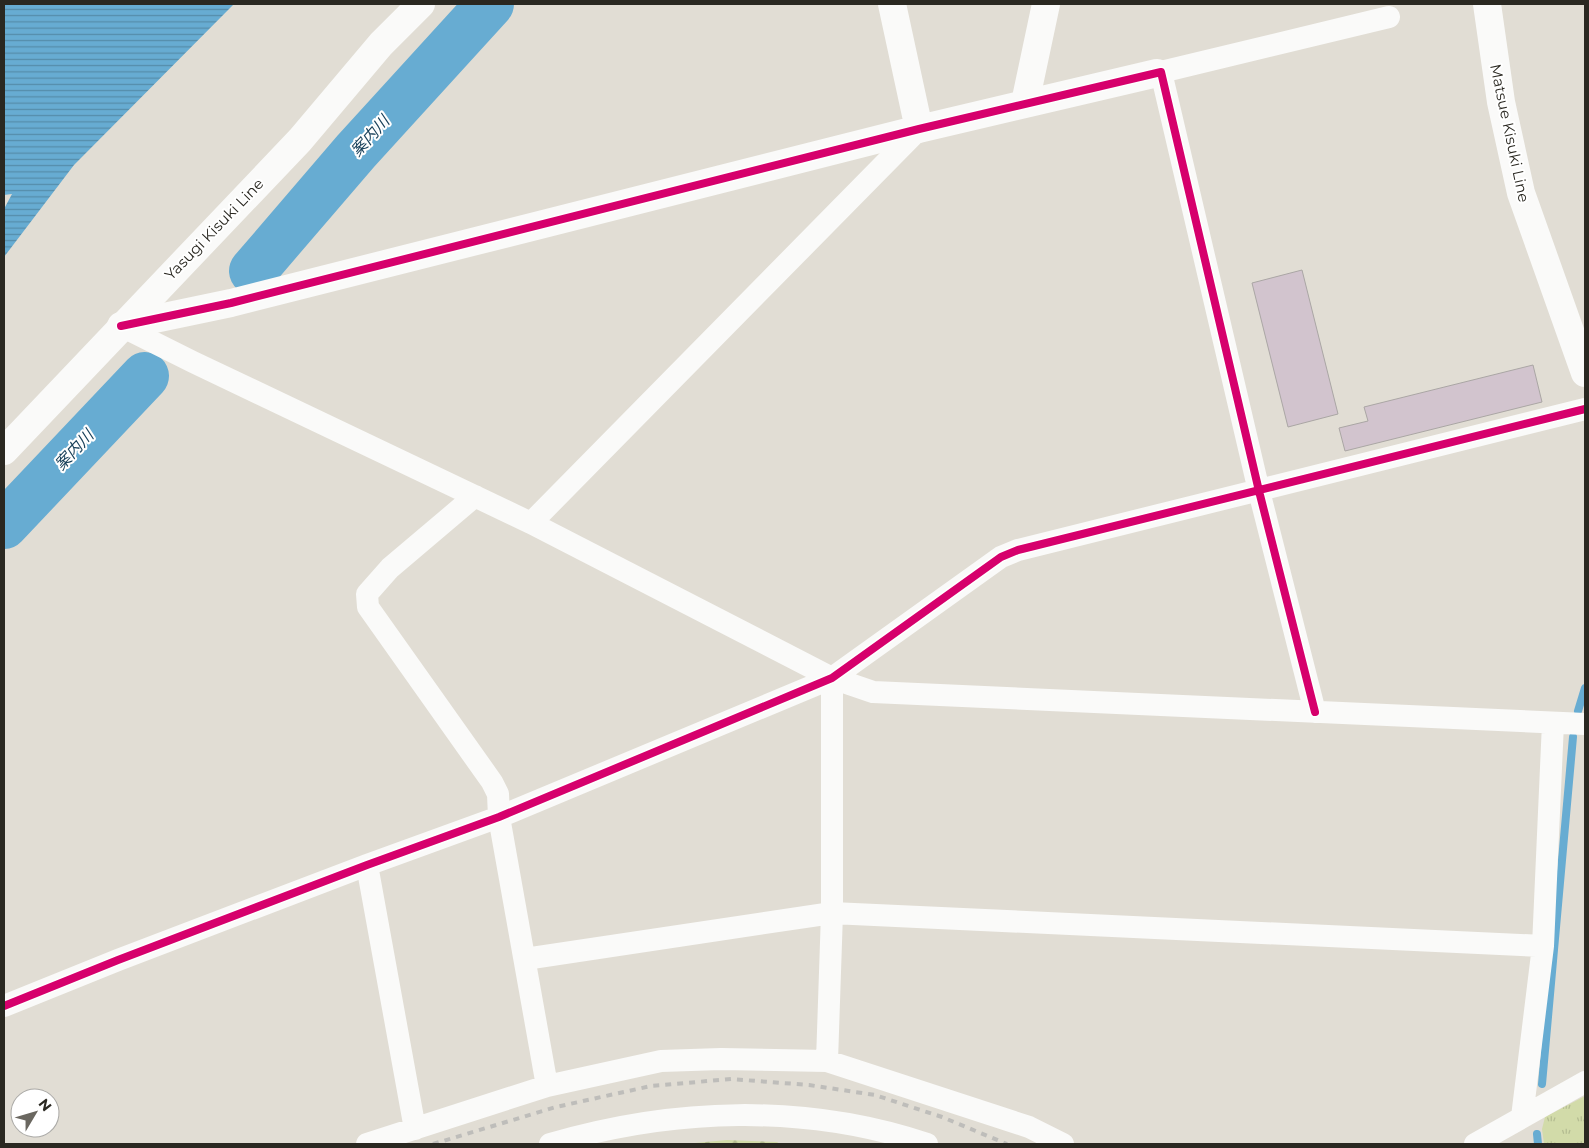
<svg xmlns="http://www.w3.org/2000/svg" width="1589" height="1148" viewBox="0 0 1589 1148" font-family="Montserrat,'Noto Sans JP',sans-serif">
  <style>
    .forest { fill: url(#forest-firs) }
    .park { fill: url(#park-tufts) }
    .water { fill: url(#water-rules) }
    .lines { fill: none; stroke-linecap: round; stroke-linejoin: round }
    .stream { stroke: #67acd2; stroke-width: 8 }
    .river { stroke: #67acd2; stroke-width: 48 }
    .building { fill: #d2c4ce; stroke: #aaa6a4 }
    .minor { stroke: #fafaf9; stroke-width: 22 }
    .tertiary { stroke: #fafaf9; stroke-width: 28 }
    .primary { stroke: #fafaf9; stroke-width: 28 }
    .rail { stroke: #bebdba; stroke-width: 4; stroke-dasharray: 6 6; stroke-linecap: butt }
    .cycleway-casing { stroke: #fff; stroke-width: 11 }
    .cycleway { stroke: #d6006c; stroke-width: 8 }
    .labels { text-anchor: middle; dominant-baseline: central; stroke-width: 4; stroke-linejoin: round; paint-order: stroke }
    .street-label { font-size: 15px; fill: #2a2821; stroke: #fff }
    .water-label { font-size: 16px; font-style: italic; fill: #1a425b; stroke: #fff }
  </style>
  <defs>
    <pattern id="forest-firs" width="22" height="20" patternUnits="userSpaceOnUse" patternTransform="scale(1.25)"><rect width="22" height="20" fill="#d2dba9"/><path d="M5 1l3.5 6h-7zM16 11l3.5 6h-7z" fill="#b4bc91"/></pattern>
    <pattern id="park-tufts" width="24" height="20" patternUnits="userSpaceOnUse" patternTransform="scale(1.25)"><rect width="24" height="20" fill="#d2dba9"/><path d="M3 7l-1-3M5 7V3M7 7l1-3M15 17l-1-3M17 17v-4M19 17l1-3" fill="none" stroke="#b4bc91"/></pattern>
    <pattern id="water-rules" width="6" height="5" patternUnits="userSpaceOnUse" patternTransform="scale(1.25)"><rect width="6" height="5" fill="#67acd2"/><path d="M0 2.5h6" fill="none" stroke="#558caa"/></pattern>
  </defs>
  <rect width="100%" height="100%" fill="#e1ddd4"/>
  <path class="forest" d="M727 1140 777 1142 780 1144H684Z"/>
  <path class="park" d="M1585 1096V1144H1544L1542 1129 1545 1117Z"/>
  <path class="water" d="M4 4H234L74 165 4 257V209L12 194 4 195Z"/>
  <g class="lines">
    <path class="stream" d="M1578 711 1585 688
      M1542 1084 1573 737
      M1537 1134 1538 1144"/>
    <path class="river" d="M253 271 356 151 490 4
      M4 525 145 376"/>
  </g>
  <path class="building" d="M1302 270 1338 414 1288 427 1252 283Z
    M1533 365 1542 402 1345 451 1339 428 1368 421 1364 407Z"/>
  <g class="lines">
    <path class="minor" d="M1161 72 1389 17
      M1157 73 1161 72 1259 491 1315 712
      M121 326 193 362 531 523 832 678 873 692 1585 724
      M475 496 390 568 367 594 368 607 492 782 498 794 499 817 547 1086
      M531 523 919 129
      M367 865 415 1129
      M525 959 832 913 1543 946
      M4 1006 118 960 367 865 499 817 832 678 1001 557 1018 550 1585 409
      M827 1061 832 913V678
      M1522 1117 1543 946 1553 723
      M367 1144 547 1086 661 1061 721 1059 827 1061 1029 1127 1063 1144
      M550 1144C673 1108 804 1103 927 1144
      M1475 1144 1585 1082"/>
    <path class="tertiary" d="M892 4 919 129
      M1025 103 1046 4
      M121 326 231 303 919 129 1157 73"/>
    <path class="primary" d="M1487 4 1501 102 1521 193 1585 373
      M4 451 300 140 381 44 421 4"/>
    <path class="rail" d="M433 1144 556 1107 651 1086 731 1079 809 1085 875 1095 942 1117 1007 1144"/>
    <defs>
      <path id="cycleway" d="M121 326 231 303 919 129 1161 72 1259 491 1315 712
        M4 1006 118 960 367 865 499 817 832 678 1001 557 1018 550 1585 409"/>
    </defs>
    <use href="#cycleway" class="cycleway-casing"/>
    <use href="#cycleway" class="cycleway"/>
  </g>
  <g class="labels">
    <g class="street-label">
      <text transform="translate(1510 133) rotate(78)">Matsue Kisuki Line</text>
      <text transform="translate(214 229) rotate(-46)">Yasugi Kisuki Line</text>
    </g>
    <g class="water-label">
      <text transform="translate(370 136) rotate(-48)">案内川</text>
      <text transform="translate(74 450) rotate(-47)">案内川</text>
    </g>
  </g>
  <rect width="1589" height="1148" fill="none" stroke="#2a2821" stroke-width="10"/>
  <g transform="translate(35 1113) rotate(52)"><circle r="24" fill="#ffffff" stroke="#aaa9a6"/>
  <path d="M0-4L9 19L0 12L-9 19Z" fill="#6a6760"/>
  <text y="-8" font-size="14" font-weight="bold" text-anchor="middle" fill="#2a2821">N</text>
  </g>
</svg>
